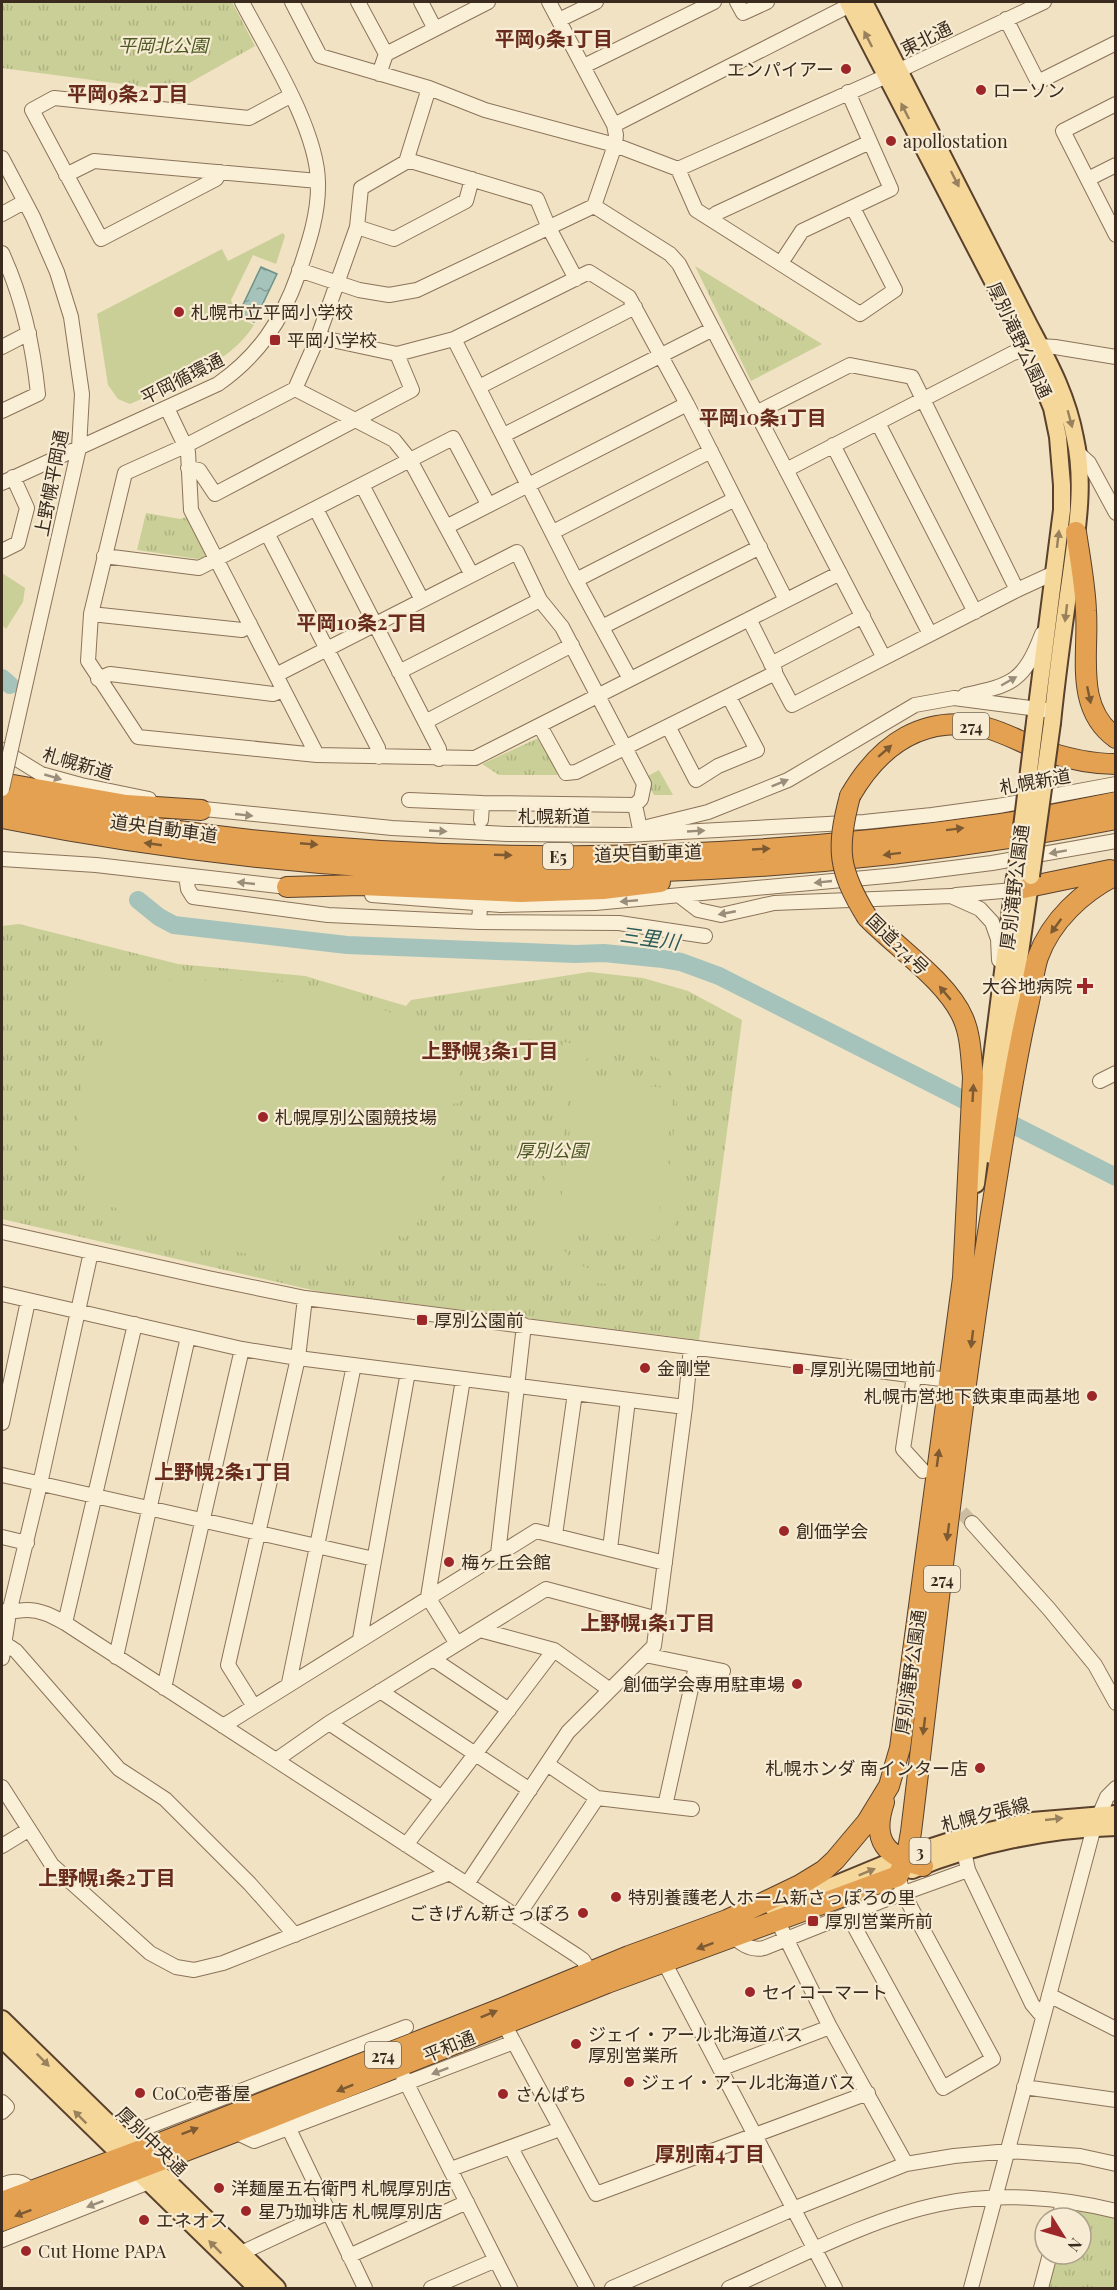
<svg xmlns="http://www.w3.org/2000/svg" width="1117" height="2290" viewBox="0 0 1117 2290" font-family="'Playfair Display','Noto Sans JP',serif">
  <style>
    .park { fill: url(#park-tufts) }
    .pitch { fill: #c9cf96; fill-rule: evenodd }
    .water { fill: url(#water-ripples); stroke: #6c9288; stroke-width: 1.5 }
    .lines { fill: none; stroke-linecap: round; stroke-linejoin: round }
    .river { stroke: #a5c3ba; stroke-width: 18 }
    .minor-tunnel { stroke: #ccbda2; stroke-width: 14; stroke-dasharray: 14 7; stroke-linecap: butt }
    .minor-casing { stroke: #8b7359; stroke-width: 16 }
    .major-casing { stroke: #59412d; stroke-width: 20 }
    .highway-casing { stroke: #59412d; stroke-width: 22 }
    .minor { stroke: #faefd7; stroke-width: 14 }
    .major { stroke: #f5d79a; stroke-width: 16 }
    .highway { stroke: #e3a151; stroke-width: 20 }
    .minor-bridge-casing { stroke: #8b7359; stroke-width: 16; stroke-linecap: butt }
    .major-bridge-casing { stroke: #59412d; stroke-width: 20; stroke-linecap: butt }
    .highway-bridge-casing { stroke: #59412d; stroke-width: 22; stroke-linecap: butt }
    .minor-bridge { stroke: #faefd7; stroke-width: 14 }
    .major-bridge { stroke: #f5d79a; stroke-width: 16 }
    .highway-bridge { stroke: #e3a151; stroke-width: 20 }
    .oneway { fill: #98815c }
    .oneway2 { fill: #9a8d7a }
    .oneway3 { fill: #7e5a32 }
    .poi-dot { fill: #9d2628; stroke: #f7ecd3; stroke-width: 2 }
    .labels { text-anchor: middle; dominant-baseline: central; stroke-width: 4.5; stroke-linejoin: round; paint-order: stroke }
    .shield { fill: #f7ecd3; stroke: #736554; stroke-width: 1.5 }
    .shield-label { font-size: 16px; font-weight: bold; fill: #3a2b1e }
    .street-label { font-size: 18px; fill: #3a2b1e; stroke: #f7ecd3 }
    .park-label { font-size: 18px; font-style: italic; fill: #4b5823; stroke: #f7ecd3 }
    .poi-label { font-size: 18px; fill: #3a2b1e; stroke: #f7ecd3; text-anchor: start }
    .neighbourhood-label { font-size: 20px; font-weight: bold; fill: #692b1b; stroke: #f7ecd3 }
    .water-label { font-size: 20px; font-style: italic; fill: #2c5b57; stroke: #f7ecd3 }
  </style>
  <defs>
    <pattern id="park-tufts" width="24" height="20" patternUnits="userSpaceOnUse" patternTransform="scale(1.5)"><rect width="24" height="20" fill="#c9cf96"/><path d="M3 7l-1-3M5 7V3M7 7l1-3M15 17l-1-3M17 17v-4M19 17l1-3" fill="none" stroke="#adb281"/></pattern>
    <pattern id="water-ripples" width="26" height="14" patternUnits="userSpaceOnUse" patternTransform="scale(1.5)"><rect width="26" height="14" fill="#a5c3ba"/><path d="M2 4q2-2 4 0t4 0M15 11q2-2 4 0t4 0" fill="none" stroke="#879f97"/></pattern>
  </defs>
  <rect width="100%" height="100%" fill="#f0e2c3"/>
  <path class="park" d="M2 2H232L255 46 175 91 2 68Z
    M695 266 822 344 751 381Z
    M146 513 180 519 187 517 206 553 204 557 198 559 137 550Z
    M536 739H541L562 775H499L482 764Z
    M659 770 673 795H654L644 778Z
    M19 924 178 964 305 976 406 1006 411 1000 589 972 643 978 688 991 742 1020 699 1340 321 1292 2 1219V926Z
    M1063 2202 1115 2211V2288H1041L1050 2254H1081V2218H1059Z"/>
  <path class="pitch" d="M283 233 285 236 276 264 253 255 231 300 237 317 254 325C230 364 171 386 130 404L118 399 108 385 97 314 222 249 228 261Z
    M2 573 25 588 23 602 6 629 2 625Z
    M81 973C111 977 141 980 172 980 213 981 254 979 295 983 329 987 399 1013 428 1032 439 1040 449 1051 455 1063 462 1075 461 1089 460 1103L449 1104C451 1161 444 1196 404 1238L397 1232 381 1244 384 1250C321 1277 189 1244 123 1225L126 1218 114 1206 102 1212C69 1153 74 1120 89 1057L101 1059 103 1053 112 1054 103 1017 68 1021Z
    M611 1034C707 1034 689 1106 681 1174 677 1201 677 1234 661 1257 633 1298 568 1290 548 1247L546 1261 534 1259 563 1042 574 1044 572 1057 586 1043ZM620 1046C651 1049 676 1064 678 1097L661 1235C657 1244 653 1252 645 1259 639 1265 629 1268 620 1270 586 1278 558 1256 553 1222L571 1079C579 1059 600 1049 620 1046Z
    M576 1078 674 1089 656 1240 558 1228Z"/>
  <path class="water" d="M261 267 277 274 254 322 238 315Z"/>
  <g class="lines">
    <path class="river" d="M2 678 10 685
      M138 900 159 917 174 925 347 945 575 954 604 953 663 959 681 962 719 976 1116 1177"/>
    <path class="minor-tunnel" d="M947 1497 972 1523"/>
    <defs>
      <path id="minor" d="M292 2 320 56 429 88 485 110 615 145 678 169 900 70 1044 2
        M358 2 386 54
        M421 2 435 29
        M549 2 614 125 616 135 615 145 594 206
        M737 2 743 13 767 2
        M1006 19 1038 82 1116 43
        M559 20 596 2
        M584 66 714 2
        M379 74 386 54 488 2
        M1116 104 1063 131 1116 235
        M614 125 856 2
        M2 158 33 217 57 272 71 317 82 394 79 448 36 637
        M406 162 429 88
        M678 169 696 210 860 314 895 290 853 208
        M220 172 216 179 101 239 32 110 54 98 249 118 290 96
        M66 175 94 161 318 181
        M1088 179 1116 165
        M2 214 24 202
        M710 218 717 213 870 142
        M357 227 394 239 466 201 472 179
        M2 253C23 298 33 345 38 394L2 411
        M781 263 802 231 891 189 848 92
        M299 270 359 290 389 295 417 290 594 206 670 254 679 264 884 658
        M318 337 397 354 454 339 589 272 629 297 687 404 786 600
        M454 339 576 580 630 679
        M2 347 29 333
        M479 387 635 307
        M295 389 394 440 410 460 472 575
        M167 408 188 452 191 510 317 755 475 758 840 573
        M756 413 850 365 912 377 1017 590
        M878 423 975 612
        M504 435 713 329
        M833 445 930 634
        M1078 453 1089 463 1116 513
        M188 468 199 470 215 494 412 390 397 354
        M786 470 1013 353 1040 346 1055 347 1116 357
        M2 483 218 384C258 356 282 321 298 275 308 245 319 214 318 182 317 128 267 50 242 2
        M362 485 422 600
        M316 509 439 749V759
        M446 527 687 404
        M553 532 711 451
        M267 533 378 748 379 757
        M2 551 18 543 27 508 13 477
        M104 556 199 568 453 438 488 504
        M576 580 735 499
        M91 614 242 630 250 624
        M749 619 775 671
        M602 627 760 547
        M771 664 863 616
        M399 672 540 600
        M276 675 517 552 540 600 562 627 644 784 641 799 635 805 640 829
        M98 679 110 674 273 694 283 690
        M965 695C1013 685 1024 681 1042 634
        M425 722 572 645
        M540 726 566 773 576 772 775 673 792 705 1017 590 1054 573
        M669 728 696 780 718 766 757 750 729 697
        M2 750 41 774 81 785 149 799
        M317 755 138 737 88 661 91 614 125 473 185 446 295 389 318 337 357 227 361 188 406 162H414L537 199 549 228 576 279
        M409 800 482 803 635 805
        M194 808 392 828 507 834 626 835 864 822 932 815 998 806 1116 784
        M481 820 482 803
        M647 827 708 812 788 780 915 705 954 698 1045 710
        M2 859 96 865 296 888
        M186 876 188 889 193 897 328 915 479 922 480 908
        M372 895 501 905 595 903 897 875 992 863 1116 841
        M956 895 1014 890
        M681 897 698 910 721 915 774 903 951 896 980 909 992 922 998 939 999 960
        M479 922 619 923 705 936
        M1100 1081 1116 1073
        M2 1232 208 1278 305 1298 949 1380
        M2 1294 242 1349 298 1358 685 1407
        M914 1376 903 1449 923 1471
        M2 1423 28 1301
        M2 1475 374 1559
        M972 1523 1049 1609 1095 1665 1116 1703
        M555 1535 575 1393
        M2 1537 27 1543
        M610 1549 628 1400
        M498 1554 524 1325
        M2 1611C11 1613 18 1610 27 1610 41 1610 52 1616 65 1623L576 1955 583 1960 594 1979
        M65 1623 135 1324
        M480 1630 554 1650 610 1690
        M360 1639 408 1372
        M4 1643 16 1651 119 1769 165 1799 250 1884 295 1935
        M457 1644 428 1597 463 1379
        M645 1655 723 1671
        M116 1657 188 1337
        M2 1658 9 1613 40 1484 91 1252
        M433 1659 509 1710
        M289 1683 354 1365
        M164 1688 242 1349
        M380 1691 530 1790
        M253 1705 228 1665 298 1358 305 1298
        M329 1723 442 1798
        M223 1726 536 1531 665 1563
        M276 1760 329 1723 546 1589 658 1619
        M547 1764 597 1798 692 1809
        M2 1787 52 1865 150 1953 176 1967 194 1970 223 1963 450 1873
        M665 1806 696 1666
        M406 1845 554 1650
        M2 1846 28 1830
        M964 1851 968 1870 1032 2004 1043 2017
        M467 1884 568 1732 654 1646 685 1407 691 1347
        M848 1915 943 2088 993 2059 903 1893 898 1876
        M517 1917 597 1798
        M777 1920 830 2027 906 2164
        M731 1932C737 1943 751 1951 764 1948L879 1902 968 1870
        M661 1956 835 2288
        M1049 1995 1116 2029
        M504 2024 596 2194 868 2093
        M720 2069 830 2027
        M403 2076 510 2288
        M1024 2087 1116 2100
        M2 2102 7 2107 2 2112
        M289 2129 365 2288
        M235 2132 254 2141 514 2042
        M511 2148 587 2288
        M136 2152 145 2128 406 2027
        M451 2169 560 2129
        M2 2185C14 2180 22 2180 31 2191
        M1059 2218 1063 2202
        M2 2240 149 2182
        M241 2253 329 2212
        M349 2256 467 2202
        M431 2288 496 2260
        M612 2288 793 2209 906 2164 954 2156 1009 2151 1080 2156 1116 2164
        M729 2288C793 2260 871 2218 940 2204 996 2192 1060 2197 1116 2211
        M971 2288 1094 1827 1107 1797 1116 1788
        M1041 2288 1050 2254"/>
      <path id="major" d="M848 2 1028 349 1052 408 1058 437 1062 485V510L1035 722
        M864 2 1029 325C1049 363 1067 395 1075 438 1085 482 1077 530 1071 574 1064 623 1057 673 1052 723
        M991 1155 1031 876
        M976 1184 1015 877
        M912 1870C974 1844 1049 1829 1116 1827
        M771 1906 827 1888 907 1855 959 1838 1032 1821 1116 1814
        M2 2019 277 2288
        M2 2039 257 2288"/>
      <path id="highway" d="M1076 532C1080 559 1085 585 1086 611 1089 654 1074 708 1116 738
        M2 783 126 805 201 810
        M850 796C880 744 924 713 987 728 1005 733 1021 742 1039 749 1064 758 1089 764 1116 764
        M2 801C53 811 105 821 157 828 430 868 721 864 994 825 1034 819 1075 810 1116 802
        M2 818C367 891 750 891 1116 819
        M287 887 361 885 521 892 603 889 660 882
        M1014 890 1110 870
        M884 1802C871 1841 886 1857 923 1866
        M2 2202 160 2143 505 2007 629 1956 727 1920 800 1885 823 1871 835 1860 867 1822 889 1786 900 1748 963 1278 973 1077C971 1058 971 1036 963 1018 947 981 896 947 867 917
        M2 2221 235 2132 607 1983 898 1876 907 1855 911 1832C937 1618 960 1402 995 1189 1005 1128 1014 1067 1028 1006 1032 990 1033 972 1038 957 1051 921 1082 892 1116 875"/>
    </defs>
    <use href="#minor" class="minor-casing"/>
    <use href="#major" class="major-casing"/>
    <use href="#highway" class="highway-casing"/>
    <use href="#minor" class="minor"/>
    <use href="#major" class="major"/>
    <use href="#highway" class="highway"/>
    <defs>
      <path id="minor-bridge" d="M2 789 36 637"/>
      <path id="major-bridge" d="M1016 876 1035 722
        M1031 876 1052 723"/>
      <path id="highway-bridge" d="M850 796C836 849 838 870 867 917"/>
    </defs>
    <use href="#minor-bridge" class="minor-bridge-casing"/>
    <use href="#major-bridge" class="major-bridge-casing"/>
    <use href="#highway-bridge" class="highway-bridge-casing"/>
    <use href="#minor-bridge" class="minor-bridge"/>
    <use href="#major-bridge" class="major-bridge"/>
    <use href="#highway-bridge" class="highway-bridge"/>
  </g>
  <defs><path id="oneway-solid" d="M-6-.8H1V-3.2L6.5 0L1 3.2V.8H-6Z" transform="scale(1.5)"/></defs>
  <g class="oneway">
    <use href="#oneway-solid" transform="translate(868 39) rotate(-117)"/>
    <use href="#oneway-solid" transform="translate(905 111) rotate(-117)"/>
    <use href="#oneway-solid" transform="translate(955 179) rotate(63)"/>
    <use href="#oneway-solid" transform="translate(1070 419) rotate(75)"/>
    <use href="#oneway-solid" transform="translate(1058 539) rotate(-83)"/>
    <use href="#oneway-solid" transform="translate(1066 613) rotate(97)"/>
    <use href="#oneway-solid" transform="translate(1054 1819) rotate(-6)"/>
    <use href="#oneway-solid" transform="translate(867 1872) rotate(-22)"/>
    <use href="#oneway-solid" transform="translate(43 2060) rotate(45)"/>
    <use href="#oneway-solid" transform="translate(80 2117) rotate(-135)"/>
    <use href="#oneway-solid" transform="translate(215 2247) rotate(-135)"/>
  </g>
  <g class="oneway2">
    <use href="#oneway-solid" transform="translate(1009 681) rotate(-30)"/>
    <use href="#oneway-solid" transform="translate(53 777) rotate(16)"/>
    <use href="#oneway-solid" transform="translate(780 783) rotate(-22)"/>
    <use href="#oneway-solid" transform="translate(244 815) rotate(6)"/>
    <use href="#oneway-solid" transform="translate(438 831) rotate(3)"/>
    <use href="#oneway-solid" transform="translate(696 831) rotate(-3)"/>
    <use href="#oneway-solid" transform="translate(1058 852) rotate(170)"/>
    <use href="#oneway-solid" transform="translate(823 882) rotate(174)"/>
    <use href="#oneway-solid" transform="translate(246 883) rotate(-174)"/>
    <use href="#oneway-solid" transform="translate(629 901) rotate(175)"/>
    <use href="#oneway-solid" transform="translate(727 913) rotate(169)"/>
    <use href="#oneway-solid" transform="translate(440 2071) rotate(159)"/>
    <use href="#oneway-solid" transform="translate(95 2204) rotate(159)"/>
  </g>
  <g class="oneway3">
    <use href="#oneway-solid" transform="translate(1089 695) rotate(78)"/>
    <use href="#oneway-solid" transform="translate(885 751) rotate(-41)"/>
    <use href="#oneway-solid" transform="translate(955 829) rotate(-7)"/>
    <use href="#oneway-solid" transform="translate(153 844) rotate(-172)"/>
    <use href="#oneway-solid" transform="translate(309 844) rotate(5)"/>
    <use href="#oneway-solid" transform="translate(761 849) rotate(-3)"/>
    <use href="#oneway-solid" transform="translate(892 854) rotate(173)"/>
    <use href="#oneway-solid" transform="translate(503 855) rotate(2)"/>
    <use href="#oneway-solid" transform="translate(1056 926) rotate(126)"/>
    <use href="#oneway-solid" transform="translate(945 993) rotate(-130)"/>
    <use href="#oneway-solid" transform="translate(973 1093) rotate(-87)"/>
    <use href="#oneway-solid" transform="translate(972 1339) rotate(97)"/>
    <use href="#oneway-solid" transform="translate(938 1458) rotate(-82)"/>
    <use href="#oneway-solid" transform="translate(948 1532) rotate(97)"/>
    <use href="#oneway-solid" transform="translate(924 1726) rotate(97)"/>
    <use href="#oneway-solid" transform="translate(705 1946) rotate(160)"/>
    <use href="#oneway-solid" transform="translate(489 2014) rotate(-22)"/>
    <use href="#oneway-solid" transform="translate(345 2088) rotate(158)"/>
    <use href="#oneway-solid" transform="translate(190 2131) rotate(-21)"/>
    <use href="#oneway-solid" transform="translate(23 2213) rotate(159)"/>
  </g>
  <g class="poi-dot">
    <circle cx="846" cy="69" r="6"/>
    <circle cx="981" cy="90" r="6"/>
    <circle cx="891" cy="141" r="6"/>
    <circle cx="179" cy="312" r="6"/>
    <rect x="269" y="334" width="12" height="12" rx="3"/>
    <path d="M1082 977h6v6h6v6h-6v6h-6v-6h-6v-6h6z"/>
    <circle cx="263" cy="1117" r="6"/>
    <rect x="416" y="1314" width="12" height="12" rx="3"/>
    <circle cx="645" cy="1368" r="6"/>
    <rect x="792" y="1363" width="12" height="12" rx="3"/>
    <circle cx="1092" cy="1396" r="6"/>
    <circle cx="784" cy="1531" r="6"/>
    <circle cx="449" cy="1562" r="6"/>
    <circle cx="797" cy="1684" r="6"/>
    <circle cx="980" cy="1768" r="6"/>
    <circle cx="616" cy="1897" r="6"/>
    <circle cx="583" cy="1913" r="6"/>
    <rect x="807" y="1915" width="12" height="12" rx="3"/>
    <circle cx="750" cy="1992" r="6"/>
    <circle cx="576" cy="2044" r="6"/>
    <circle cx="629" cy="2082" r="6"/>
    <circle cx="140" cy="2093" r="6"/>
    <circle cx="503" cy="2094" r="6"/>
    <circle cx="219" cy="2188" r="6"/>
    <circle cx="246" cy="2211" r="6"/>
    <circle cx="144" cy="2220" r="6"/>
    <circle cx="26" cy="2251" r="6"/>
  </g>
  <g class="labels">
    <g class="shield">
      <rect x="953" y="713" width="36" height="26" rx="4.5"/>
      <rect x="543" y="843" width="30" height="26" rx="4.5"/>
      <rect x="924" y="1566" width="36" height="26" rx="4.5"/>
      <rect x="909.5" y="1838" width="21" height="26" rx="4.5"/>
      <rect x="365" y="2042" width="36" height="26" rx="4.5"/>
    </g>
    <g class="shield-label">
      <text x="971" y="726">274</text>
      <text x="558" y="856">E5</text>
      <text x="942" y="1579">274</text>
      <text x="920" y="1851">3</text>
      <text x="383" y="2055">274</text>
    </g>
    <g class="street-label">
      <text transform="translate(926 38) rotate(-26)">東北通</text>
      <text transform="translate(1020 340) rotate(65)">厚別滝野公園通</text>
      <text transform="translate(182 378) rotate(-27)">平岡循環通</text>
      <text transform="translate(51 483) rotate(-79)">上野幌平岡通</text>
      <text transform="translate(78 763) rotate(16)">札幌新道</text>
      <text transform="translate(1035 781) rotate(-10)">札幌新道</text>
      <text x="554" y="816">札幌新道</text>
      <text transform="translate(164 828) rotate(8)">道央自動車道</text>
      <text transform="translate(648 853) rotate(-2)">道央自動車道</text>
      <text transform="translate(1014 887) rotate(-83)">厚別滝野公園通</text>
      <text transform="translate(898 944) rotate(44)">国道274号</text>
      <text transform="translate(910 1672) rotate(-82)">厚別滝野公園通</text>
      <text transform="translate(985 1814) rotate(-14)">札幌夕張線</text>
      <text transform="translate(449 2046) rotate(-22)">平和通</text>
      <text transform="translate(152 2141) rotate(44)">厚別中央通</text>
    </g>
    <g class="park-label">
      <text x="163" y="45">平岡北公園</text>
      <text x="552" y="1150">厚別公園</text>
    </g>
    <g class="poi-label">
      <text x="834" y="69" text-anchor="end">エンパイアー</text>
      <text x="993" y="90">ローソン</text>
      <text x="903" y="141">apollostation</text>
      <text x="191" y="312">札幌市立平岡小学校</text>
      <text x="287" y="340">平岡小学校</text>
      <text x="1072" y="986" text-anchor="end">大谷地病院</text>
      <text x="275" y="1117">札幌厚別公園競技場</text>
      <text x="434" y="1320">厚別公園前</text>
      <text x="657" y="1368">金剛堂</text>
      <text x="810" y="1369">厚別光陽団地前</text>
      <text x="1080" y="1396" text-anchor="end">札幌市営地下鉄東車両基地</text>
      <text x="796" y="1531">創価学会</text>
      <text x="461" y="1562">梅ヶ丘会館</text>
      <text x="785" y="1684" text-anchor="end">創価学会専用駐車場</text>
      <text x="968" y="1768" text-anchor="end">札幌ホンダ 南インター店</text>
      <text x="628" y="1897">特別養護老人ホーム新さっぽろの里</text>
      <text x="571" y="1913" text-anchor="end">ごきげん新さっぽろ</text>
      <text x="825" y="1921">厚別営業所前</text>
      <text x="762" y="1992">セイコーマート</text>
      <text x="588" y="2034">ジェイ・アール北海道バス<tspan x="588" dy="21">厚別営業所</tspan></text>
      <text x="641" y="2082">ジェイ・アール北海道バス</text>
      <text x="152" y="2093">CoCo壱番屋</text>
      <text x="515" y="2094">さんぱち</text>
      <text x="231" y="2188">洋麺屋五右衛門 札幌厚別店</text>
      <text x="258" y="2211">星乃珈琲店 札幌厚別店</text>
      <text x="156" y="2220">エネオス</text>
      <text x="38" y="2251">Cut Home PAPA</text>
    </g>
    <g class="neighbourhood-label">
      <text x="554" y="37">平岡9条1丁目</text>
      <text x="128" y="92">平岡9条2丁目</text>
      <text x="763" y="416">平岡10条1丁目</text>
      <text x="362" y="621">平岡10条2丁目</text>
      <text x="490" y="1049">上野幌3条1丁目</text>
      <text x="223" y="1470">上野幌2条1丁目</text>
      <text x="648" y="1621">上野幌1条1丁目</text>
      <text x="107" y="1876">上野幌1条2丁目</text>
      <text x="710" y="2152">厚別南4丁目</text>
    </g>
    <g class="water-label">
      <text transform="translate(650 937) rotate(8)">三里川</text>
    </g>
  </g>
  <rect width="1117" height="2290" fill="none" stroke="#3a2b1e" stroke-width="6"/>
  <g transform="translate(1063 2236) rotate(127)"><circle r="28" fill="#f7ecd3" stroke="#ab9f8b" stroke-width="1.5"/>
  <path d="M0-4.5L10 22L0 15L-10 22Z" fill="#9d2628"/>
  <text y="-9" font-size="16" font-weight="bold" text-anchor="middle" fill="#3a2b1e">N</text>
  </g>
</svg>
